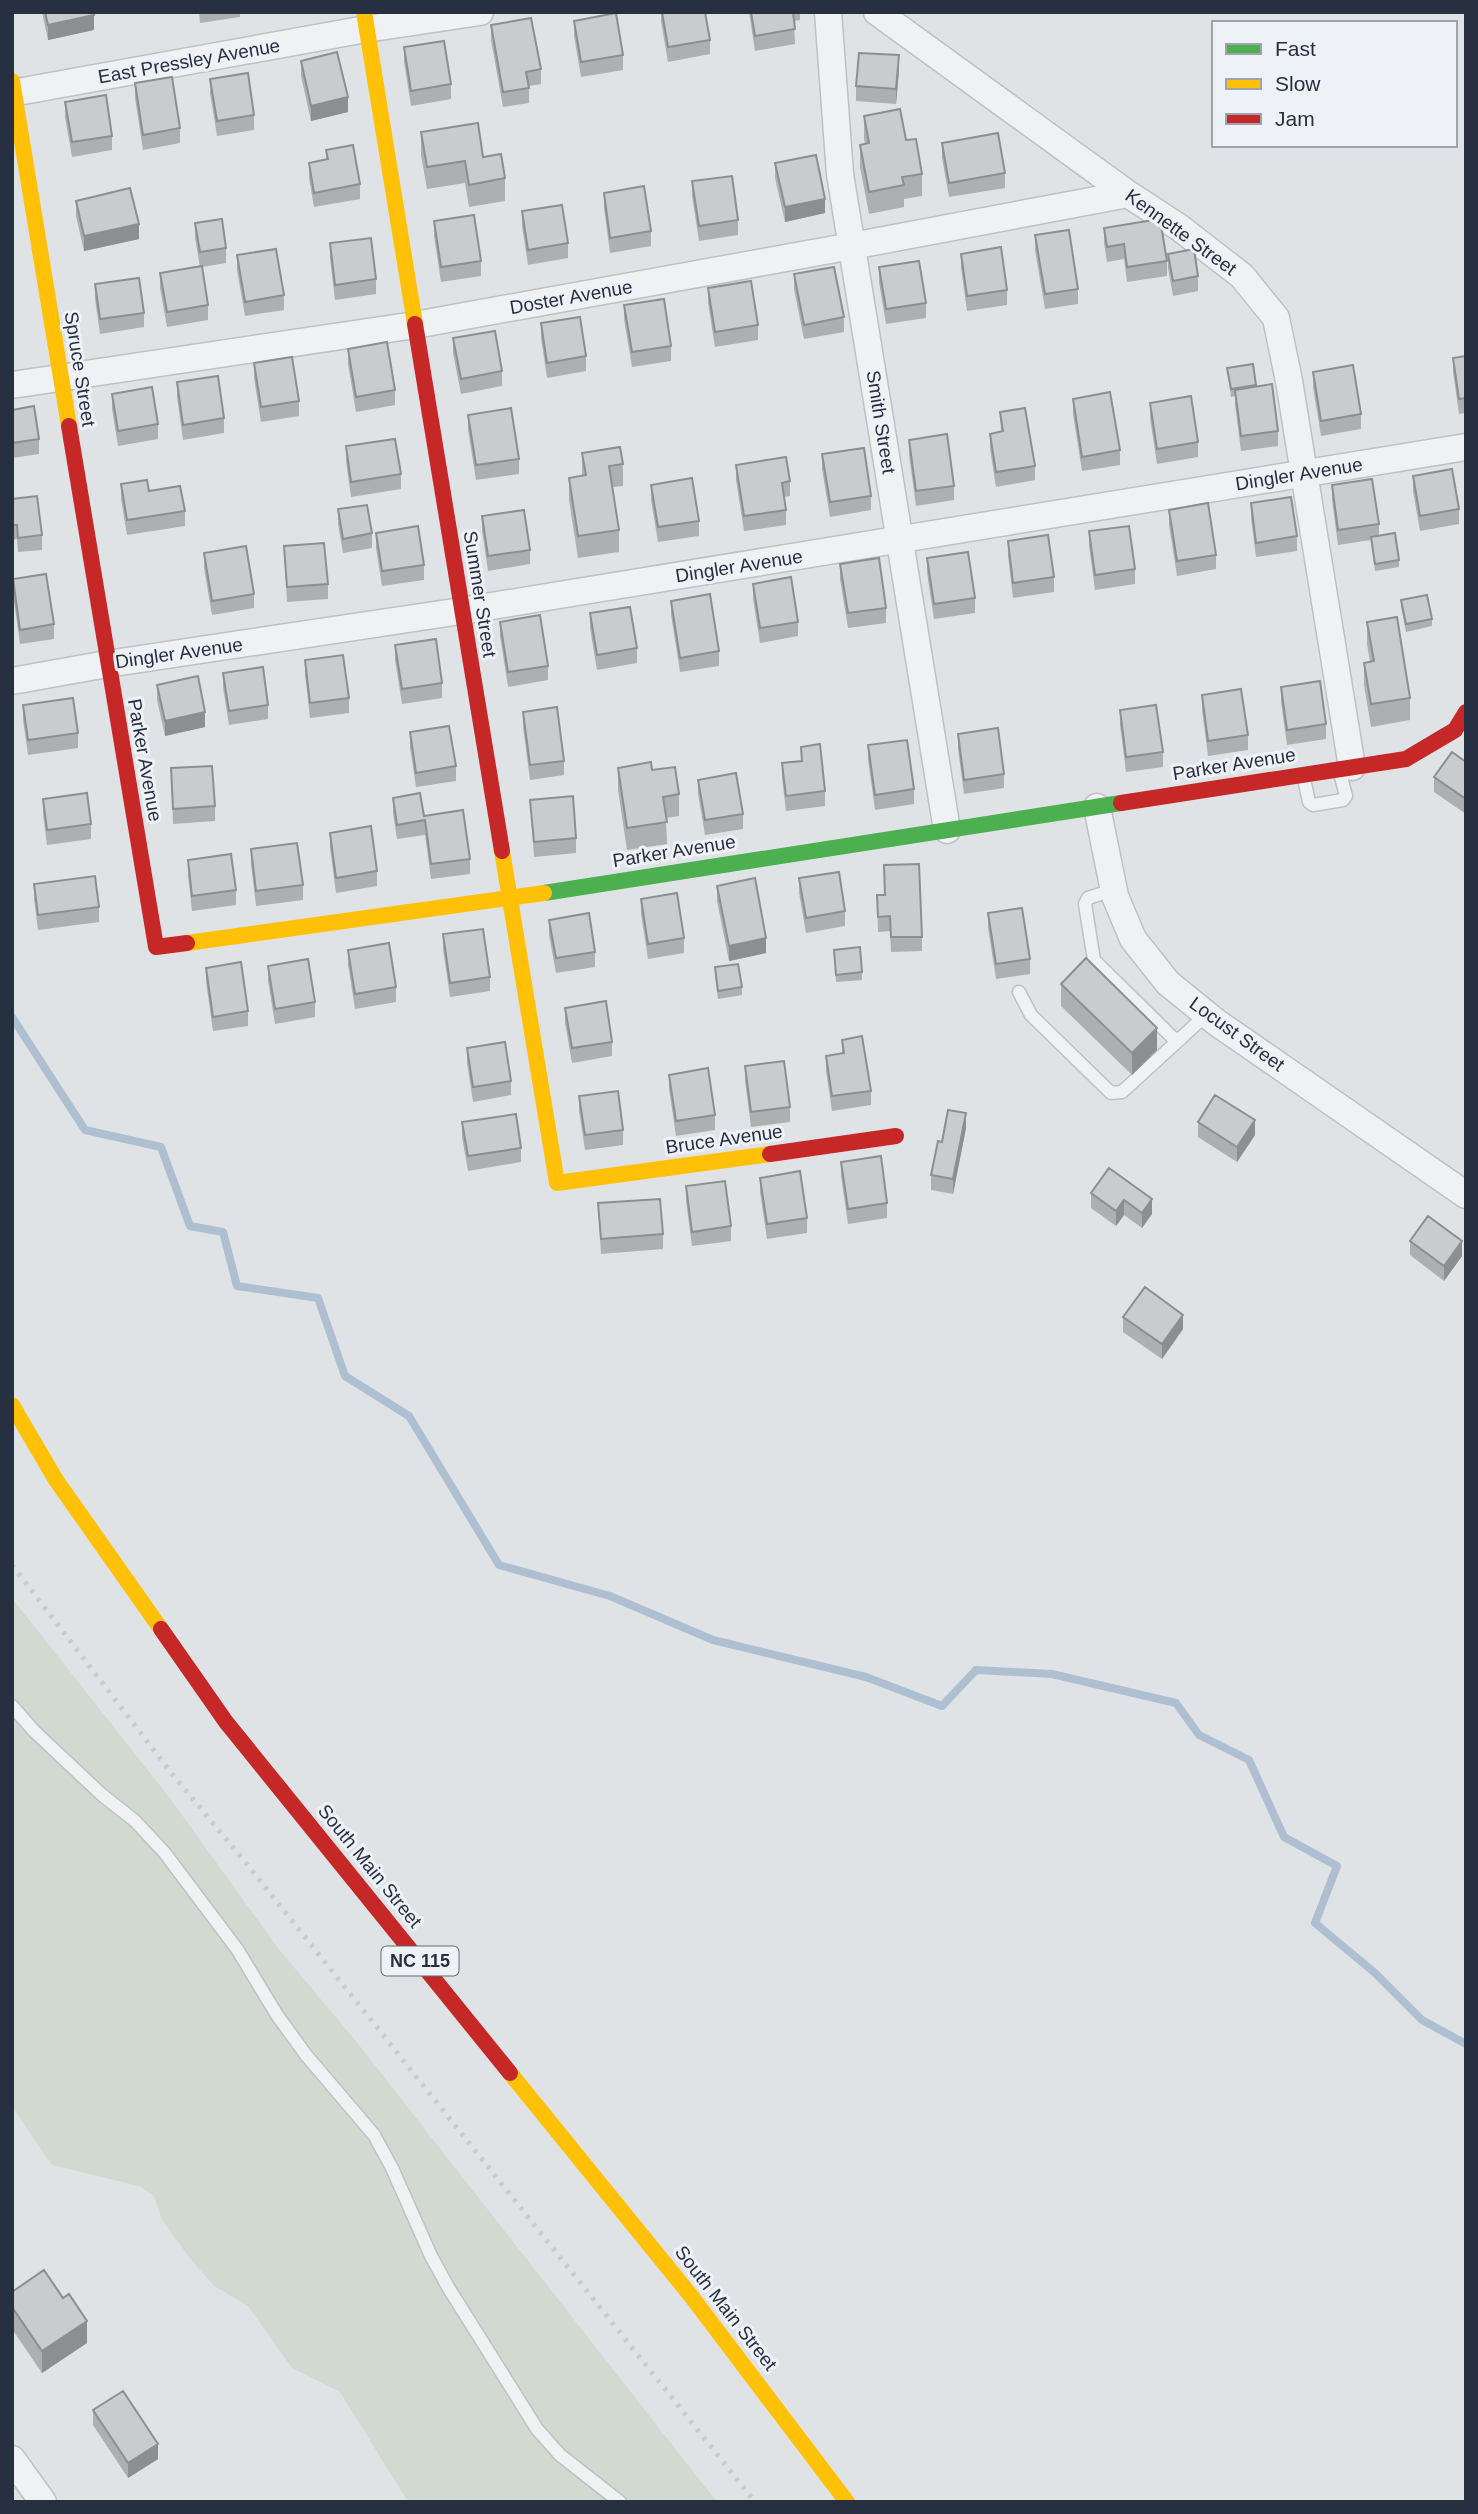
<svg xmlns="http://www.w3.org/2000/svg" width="1478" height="2514" viewBox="0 0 1478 2514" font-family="Helvetica,sans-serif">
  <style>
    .green { fill: #d1dad1 }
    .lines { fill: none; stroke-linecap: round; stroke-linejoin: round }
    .stream { stroke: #aebfd2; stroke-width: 8 }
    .lane-casing { stroke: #bec1c4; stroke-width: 15 }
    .street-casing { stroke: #bec1c4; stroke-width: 29 }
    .lane { stroke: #f0f1f3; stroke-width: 12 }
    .street { stroke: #f0f1f3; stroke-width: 26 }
    .fast { stroke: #4caf50; stroke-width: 16 }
    .slow { stroke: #ffc107; stroke-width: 16 }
    .jam { stroke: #c62828; stroke-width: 16 }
    .rail { stroke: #cacbce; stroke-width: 5; stroke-dasharray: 3.5 7; stroke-linecap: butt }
    .wall { fill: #adafb1 }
    .shaded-wall { fill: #8d8e90 }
    .building { fill: #c9cbce; stroke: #8d8e90; stroke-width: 2 }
    .labels { text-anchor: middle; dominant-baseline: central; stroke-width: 6; stroke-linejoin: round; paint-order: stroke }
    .shield { fill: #eef1f6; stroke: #636a77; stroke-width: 2 }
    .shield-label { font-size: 18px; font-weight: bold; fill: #273040 }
    .street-label { font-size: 19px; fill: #273040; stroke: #eef1f6 }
  </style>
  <rect width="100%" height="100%" fill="#e0e3e6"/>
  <path class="green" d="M12 1598 169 1797 278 1948 359 2045 717 2502H408L340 2392 292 2368 248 2306 214 2286 192 2261 162 2220 154 2196 139 2186 52 2165 12 2107Z"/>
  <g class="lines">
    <path class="stream" d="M12 1017 85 1130 161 1147 190 1226 223 1232 237 1286 318 1298 345 1376 409 1416 499 1565 610 1596 713 1640 866 1677 942 1706 976 1670 1052 1674 1176 1703 1199 1735 1249 1760 1284 1837 1337 1866 1315 1923 1375 1973 1422 2020 1466 2044"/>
    <defs>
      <path id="lane" d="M1304 779 1309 802 1313 805 1343 800 1346 796 1340 773
        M1113 890 1088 898 1085 904 1094 960 1173 1038 1180 1039 1207 1014
        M1019 992 1031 1015 1111 1093 1122 1092 1180 1039
        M12 1706 34 1731 101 1794 135 1821 164 1852 237 1949 277 2015 306 2055 374 2135 392 2168 431 2256 448 2287 537 2429 560 2455 620 2502"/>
      <path id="street" d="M828 12 840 174 947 830
        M877 12 1128 194 1180 228 1242 276 1276 318 1289 381 1352 767
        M12 93 366 29 480 12
        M12 385 415 325 852 246 1128 194
        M12 681 107 664 461 611 1466 447
        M1097 807 1115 896 1133 939 1168 983 1216 1022 1466 1195
        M12 2459 43 2502"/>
    </defs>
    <use href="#lane" class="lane-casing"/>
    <use href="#street" class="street-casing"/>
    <use href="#lane" class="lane"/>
    <use href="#street" class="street"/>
    <path class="fast" d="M544 893 1121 803"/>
    <path class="slow" d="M364 12 415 324
      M12 81 69 426
      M502 851 557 1183 770 1154
      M187 943 544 893
      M12 1405 56 1480 161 1629
      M510 2073 691 2296 847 2502"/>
    <path class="jam" d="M415 324 502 851
      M69 426 156 947 187 943
      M1121 803 1406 759 1455 730 1466 712
      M770 1154 896 1136
      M161 1629 226 1722 510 2073"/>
    <path class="rail" d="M12 1565 172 1774 242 1858 755 2502"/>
  </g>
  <path class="wall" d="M42 12H93L94 30 48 40Z
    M199 12H240V17L200 23Z
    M661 12H705L710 40V54L668 62 661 22Z
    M749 12H800V20L794 21 795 44 755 51Z
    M574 21 623 55V70L581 77 574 36Z
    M491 25 541 69V84L529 86V103L503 107 491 40Z
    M404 47 451 84V99L411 106 404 62Z
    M301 61 348 112 311 121 301 76Z
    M899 70 896 104 856 101V86Z
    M210 79 254 115V130L217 136 210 93Z
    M135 83 180 128V143L143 150 135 98Z
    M65 102 112 136V150L72 157 65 117Z
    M864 116 906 140 922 174V196L904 199V207L869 214 860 167V145L865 144 864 138Z
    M421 132 505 178V201L469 207 465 183 427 189 421 155Z
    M942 143 1005 173V188L949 197 942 158Z
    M326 150 360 184V199L314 207 309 178V163L326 160Z
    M775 163 825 213 785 222 775 178Z
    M692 181 738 220V235L699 241 692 196Z
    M604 193 651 231V246L610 253 604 208Z
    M76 201 139 239 84 251 76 216Z
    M522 211 568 243V258L528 265 522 226Z
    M434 221 481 261V276L441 282 434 236Z
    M195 223 226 248V263L202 267 208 305V320L167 327 160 288V273L200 267 195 238Z
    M1104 228 1167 261V276L1127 282 1124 259 1107 262 1104 243Z
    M1035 235 1078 289V304L1045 309 1035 250Z
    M330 243 376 279V294L335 300 330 258Z
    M961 254 1007 290V305L967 311 961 268Z
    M1168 254 1198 276V291L1173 296 1168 268Z
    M237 255 284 295V310L245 316 237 270Z
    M879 267 926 303V318L886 324 879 282Z
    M794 274 844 317V332L804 339 794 289Z
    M95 284 144 313V327L100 334 95 299Z
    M708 288 758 325V340L715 347 708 303Z
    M624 305 671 346V361L632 367 624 319Z
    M541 323 586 356V371L547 378 541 338Z
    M12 325 14 335V350H12Z
    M453 338 502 371V386L461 394 453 353Z
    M348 349 395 390V405L356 412 348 364Z
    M1466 356V413L1459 414 1453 372V358Z
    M254 363 299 401V416L261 422 254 378Z
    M1253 364 1256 387 1278 431V446L1241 451 1235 405V396L1231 397 1227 368Z
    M1313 372 1361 414V429L1321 436 1313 387Z
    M177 382 224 418V433L183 440 177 397Z
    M112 394 158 424V439L118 446 112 409Z
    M1073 399 1120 450V465L1082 471 1073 414Z
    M1150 403 1198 442V457L1157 464 1150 418Z
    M12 410 39 439V454L12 458Z
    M1000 412 1035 466V480L996 487 990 449V434L1001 432Z
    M468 415 519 459V474L476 480 468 430Z
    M909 440 954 486V500L916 506 909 455Z
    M346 446 401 474V489L351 497 346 461Z
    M582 453 623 464V486L613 487 619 530V552L578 558 569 500V478L582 476Z
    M822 454 871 496V510L830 517 822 469Z
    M736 465 790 481V496L784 497 786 510V525L744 531 736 480Z
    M1413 476 1459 509V524L1420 531 1413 491Z
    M121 484 185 511V526L127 535 121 499Z
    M651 485 699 521V536L658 542 651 500Z
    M1332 485 1379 524V536L1399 560V567L1375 571 1371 540 1338 545 1332 500Z
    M12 499 42 535V550L18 552 17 539 12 540Z
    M1251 503 1297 536V551L1256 557 1251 518Z
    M338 509 372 533V548L343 553 338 524Z
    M1169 510 1216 555V569L1177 576 1169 525Z
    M482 516 530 550V564L488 571 482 531Z
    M1089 531 1135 569V584L1095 590 1089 546Z
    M376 533 424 565V580L382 586 376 548Z
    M1008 541 1054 577V592L1013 598 1008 556Z
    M284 546 328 584V599L287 602Z
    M204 553 254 594V608L212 615 204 568Z
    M927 558 975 598V613L934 619 927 573Z
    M840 564 886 608V623L848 628 840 579Z
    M13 579 54 624V639L20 644 13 594Z
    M753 584 798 622V636L760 643 753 599Z
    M1401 600 1432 619V626L1406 632 1401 607Z
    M671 601 719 651V666L680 672 671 615Z
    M590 613 637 648V663L597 670 590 628Z
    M500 622 548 666V680L508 687 500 636Z
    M1367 622 1410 698V720L1371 727 1364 685V663L1370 662 1367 644Z
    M395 645 442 683V698L402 704 395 660Z
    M305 660 349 698V713L310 718 305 675Z
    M223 673 268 705V719L229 725 223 688Z
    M157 685 205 727 165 736 157 700Z
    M1281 687 1326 724V739L1287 745 1281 702Z
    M1202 695 1248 735V750L1208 756 1202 710Z
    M23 705 78 733V748L28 755 23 720Z
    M1120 710 1163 752V767L1126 772 1120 725Z
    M523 712 564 761V775L530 780 523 727Z
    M410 732 456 766V781L416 787 410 747Z
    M958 734 1004 774V788L964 794 958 749Z
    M868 745 914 789V804L875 810 868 760Z
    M801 747 825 791V806L786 811 782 778V763L801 761Z
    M1466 762V814L1434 792V777Z
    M171 768 215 806V821L173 824Z
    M618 768 652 770 679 794V816L666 818 667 844 627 850 618 790Z
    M698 780 743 814V829L705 835 698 794Z
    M393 798 424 816 470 859V874L431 879 425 835 397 839 393 813Z
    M43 799 91 824V839L47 845 43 814Z
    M530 800 576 838V853L534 857Z
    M330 833 377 871V886L336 893 330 848Z
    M251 849 303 885V900L256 906 251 864Z
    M188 860 236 890V905L192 911 188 875Z
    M799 878 845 911V926L806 933 799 893Z
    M34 884 99 907V922L38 930 34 899Z
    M717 886 766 953 729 961 717 901Z
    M877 895 922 937V951L891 952 890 931 878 932Z
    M641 899 684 938V953L648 959 641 914Z
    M988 913 1030 959V974L996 979 988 928Z
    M549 920 595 952V967L556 973 549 935Z
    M443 934 490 977V991L450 997 443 949Z
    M348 950 396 987V1002L355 1009 348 965Z
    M834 950 862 972V980L836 982Z
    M268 966 315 1002V1017L275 1024 268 981Z
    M715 967 742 987V995L718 999 715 975Z
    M206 968 248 1011V1026L213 1031 206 982Z
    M1061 984 1157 1050 1132 1075 1061 1006Z
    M565 1008 612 1042V1056L572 1063 565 1023Z
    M842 1040 871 1091V1105L832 1111 826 1071V1056L842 1053Z
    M467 1048 511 1081V1095L473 1102 467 1063Z
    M745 1066 790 1107V1122L751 1127 745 1081Z
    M669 1075 715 1115V1130L676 1136 669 1089Z
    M579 1096 623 1130V1145L585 1150 579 1111Z
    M462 1122 521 1148V1162L468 1171 462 1137Z
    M1198 1122 1255 1135 1237 1162 1198 1137Z
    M966 1128 953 1194 931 1190V1175L942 1142Z
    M841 1162 887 1203V1218L848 1224 841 1176Z
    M1109 1168 1152 1214 1142 1228 1124 1215 1116 1226 1091 1208V1193Z
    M760 1178 807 1218V1233L767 1239 760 1192Z
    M686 1186 731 1226V1241L692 1246 686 1201Z
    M598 1203 663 1234V1249L601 1254Z
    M1410 1241 1462 1256 1444 1281 1410 1255Z
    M1123 1317 1183 1329 1162 1359 1123 1332Z
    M12 2292 87 2343 42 2373 12 2329Z
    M93 2410 158 2459 128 2478 93 2425Z"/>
  <path class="shaded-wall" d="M94 15V30L48 40V25Z
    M899 55V70L896 104V89Z
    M348 97V112L311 121V106Z
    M825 199V213L785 222V207Z
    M139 224V239L84 251V236Z
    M205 712V727L165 736V721Z
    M766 938V953L729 961V946Z
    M1157 1028V1050L1132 1075V1053Z
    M966 1113V1128L953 1194V1179Z
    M1255 1120V1135L1237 1162V1147Z
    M1152 1199V1214L1142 1228V1213Z
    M1124 1200V1215L1116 1226V1211Z
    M1462 1241V1256L1444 1281V1266Z
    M1183 1315V1329L1162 1359V1344Z
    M87 2321V2343L42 2373V2351Z
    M158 2444V2459L128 2478V2463Z"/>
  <path class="building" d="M45 12H93L94 15 48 25Z
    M662 12H705L710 40 668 47Z
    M751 12H793L795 29 755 36Z
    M616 13 623 55 581 62 574 21Z
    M531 18 541 69 526 72 529 88 503 92 491 25Z
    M444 41 451 84 411 91 404 47Z
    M337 52 348 97 311 106 301 61Z
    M859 53 899 55 896 89 856 86Z
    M248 73 254 115 217 121 210 79Z
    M172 77 180 128 143 135 135 83Z
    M106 95 112 136 72 142 65 102Z
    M900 109 906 140 916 139 922 174 902 177 904 185 869 192 860 145 869 143 864 116Z
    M478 123 483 157 501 154 505 178 469 185 465 161 427 167 421 132Z
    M998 133 1005 173 949 183 942 143Z
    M353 145 360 184 314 193 309 163 328 159 326 150Z
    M816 155 825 199 785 207 775 163Z
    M732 176 738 220 699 226 692 181Z
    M644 186 651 231 610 238 604 193Z
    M130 188 139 224 84 236 76 201Z
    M562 205 568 243 528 250 522 211Z
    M474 215 481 261 441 267 434 221Z
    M222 219 226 248 200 252 195 223Z
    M1160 219 1167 261 1127 267 1124 244 1107 247 1104 228Z
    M1069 230 1078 289 1045 294 1035 235Z
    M371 238 376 279 335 285 330 243Z
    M1001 247 1007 290 967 296 961 254Z
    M276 249 284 295 245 302 237 255Z
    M1194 249 1198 276 1173 281 1168 254Z
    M919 261 926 303 886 309 879 267Z
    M202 266 208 305 167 312 160 273Z
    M834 267 844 317 804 325 794 274Z
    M139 278 144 313 100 319 95 284Z
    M751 281 758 325 715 332 708 288Z
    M664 299 671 346 632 352 624 305Z
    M580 317 586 356 547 363 541 323Z
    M495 331 502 371 461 379 453 338Z
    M387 342 395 390 356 397 348 349Z
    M1466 356V398L1459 399 1453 358Z
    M292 357 299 401 261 407 254 363Z
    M1253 364 1256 385 1231 389 1227 368Z
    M1353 365 1361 414 1321 421 1313 372Z
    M218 376 224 418 183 425 177 382Z
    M1272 384 1278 431 1241 436 1235 390Z
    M152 387 158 424 118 431 112 394Z
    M1110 392 1120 450 1082 457 1073 399Z
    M1191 396 1198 442 1157 449 1150 403Z
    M34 406 39 439 12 443V410Z
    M511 408 519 459 476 465 468 415Z
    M1025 408 1035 466 996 472 990 434 1003 431 1000 412Z
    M947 434 954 486 916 491 909 440Z
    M395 439 401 474 351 482 346 446Z
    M620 447 623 464 609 466 619 530 578 536 569 478 586 475 582 453Z
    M864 448 871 496 830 502 822 454Z
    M786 457 790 481 782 483 786 510 744 516 736 465Z
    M1452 469 1459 509 1420 516 1413 476Z
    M692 478 699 521 658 527 651 485Z
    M1372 479 1379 524 1338 530 1332 485Z
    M147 480 149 491 180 486 185 511 127 520 121 484Z
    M37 496 42 535 18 538 17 525H12V499Z
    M1291 497 1297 536 1256 543 1251 503Z
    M1208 503 1216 555 1177 561 1169 510Z
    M367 505 372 533 343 539 338 509Z
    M524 510 530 550 488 556 482 516Z
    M418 526 424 565 382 571 376 533Z
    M1129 526 1135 569 1095 575 1089 531Z
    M1395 533 1399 560 1375 564 1371 537Z
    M1048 535 1054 577 1013 583 1008 541Z
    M324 543 328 584 287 587 284 546Z
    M246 546 254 594 212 601 204 553Z
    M968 552 975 598 934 604 927 558Z
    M879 558 886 608 848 613 840 564Z
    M46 574 54 624 20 630 13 579Z
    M791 577 798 622 760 628 753 584Z
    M710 594 719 651 680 658 671 601Z
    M1427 595 1432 619 1406 624 1401 600Z
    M630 607 637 648 597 655 590 613Z
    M540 615 548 666 508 672 500 622Z
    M1397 617 1410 698 1371 704 1364 663 1374 661 1367 622Z
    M436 639 442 683 402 689 395 645Z
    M343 655 349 698 310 703 305 660Z
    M263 667 268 705 229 711 223 673Z
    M198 676 205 712 165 721 157 685Z
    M1320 681 1326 724 1287 730 1281 687Z
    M1241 689 1248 735 1208 741 1202 695Z
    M73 698 78 733 28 740 23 705Z
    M1156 705 1163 752 1126 757 1120 710Z
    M557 707 564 761 530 765 523 712Z
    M449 726 456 766 416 773 410 732Z
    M998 728 1004 774 964 780 958 734Z
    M907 740 914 789 875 795 868 745Z
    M820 744 825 791 786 796 782 763 802 761 801 747Z
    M1452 752 1466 762V799L1434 777Z
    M651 762 652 770 675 767 679 794 663 797 667 822 627 828 618 768Z
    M212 766 215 806 173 809 171 768Z
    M736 773 743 814 705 820 698 780Z
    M87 793 91 824 47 830 43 799Z
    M420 793 424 816 463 810 470 859 431 864 425 820 397 825 393 798Z
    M573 796 576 838 534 842 530 800Z
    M371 826 377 871 336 878 330 833Z
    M297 843 303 885 256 891 251 849Z
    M231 854 236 890 192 896 188 860Z
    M919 864 922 937H891L890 916 878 917 877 895H885L884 865Z
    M839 872 845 911 806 918 799 878Z
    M95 876 99 907 38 915 34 884Z
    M755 878 766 938 729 946 717 886Z
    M677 893 684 938 648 944 641 899Z
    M1022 908 1030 959 996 964 988 913Z
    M589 913 595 952 556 958 549 920Z
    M483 929 490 977 450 983 443 934Z
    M389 943 396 987 355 994 348 950Z
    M860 947 862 972 836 975 834 950Z
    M1086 958 1157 1028 1132 1053 1061 984Z
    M308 959 315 1002 275 1009 268 966Z
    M241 962 248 1011 213 1017 206 968Z
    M738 964 742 987 718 991 715 967Z
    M606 1001 612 1042 572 1048 565 1008Z
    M862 1036 871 1091 832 1096 826 1056 844 1053 842 1040Z
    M505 1042 511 1081 473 1087 467 1048Z
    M784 1061 790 1107 751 1112 745 1066Z
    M708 1068 715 1115 676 1121 669 1075Z
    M618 1091 623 1130 585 1135 579 1096Z
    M1215 1095 1255 1120 1237 1147 1198 1122Z
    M948 1110 966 1113 953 1179 931 1175 938 1141 942 1142Z
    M516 1114 521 1148 468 1156 462 1122Z
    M881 1156 887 1203 848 1209 841 1162Z
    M1109 1168 1152 1199 1142 1213 1124 1200 1116 1211 1091 1193Z
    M800 1171 807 1218 767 1224 760 1178Z
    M725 1181 731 1226 692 1232 686 1186Z
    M660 1199 663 1234 601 1239 598 1203Z
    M1428 1216 1462 1241 1444 1266 1410 1241Z
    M1145 1287 1183 1315 1162 1344 1123 1317Z
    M44 2270 63 2298 69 2294 87 2321 42 2351 12 2307V2292Z
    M123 2391 158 2444 128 2463 93 2410Z"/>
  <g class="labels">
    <rect class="shield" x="381.5" y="1946.5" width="77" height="29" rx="5"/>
    <g class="shield-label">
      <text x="420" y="1961">NC 115</text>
    </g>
    <g class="street-label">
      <text transform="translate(189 61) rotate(-10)">East Pressley Avenue</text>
      <text transform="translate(1181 232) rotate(36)">Kennette Street</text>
      <text transform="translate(571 297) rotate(-10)">Doster Avenue</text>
      <text transform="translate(80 369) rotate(81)">Spruce Street</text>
      <text transform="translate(881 422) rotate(81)">Smith Street</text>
      <text transform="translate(1299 474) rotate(-9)">Dingler Avenue</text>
      <text transform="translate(739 566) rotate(-9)">Dingler Avenue</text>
      <text transform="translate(480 594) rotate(81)">Summer Street</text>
      <text transform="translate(179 653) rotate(-8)">Dingler Avenue</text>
      <text transform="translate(145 760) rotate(80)">Parker Avenue</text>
      <text transform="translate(1234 764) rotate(-9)">Parker Avenue</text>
      <text transform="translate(674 851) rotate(-9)">Parker Avenue</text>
      <text transform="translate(1237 1034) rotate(36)">Locust Street</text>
      <text transform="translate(724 1139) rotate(-8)">Bruce Avenue</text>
      <text transform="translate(370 1866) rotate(51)">South Main Street</text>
      <text transform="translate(726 2308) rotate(52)">South Main Street</text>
    </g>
  </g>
  <rect width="1478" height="2514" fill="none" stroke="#273040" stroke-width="28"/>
  <rect x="1212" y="21" width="245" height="126" fill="#eef1f6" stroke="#9ea4ad" stroke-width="2"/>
  <rect x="1226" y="44" width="35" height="10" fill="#4caf50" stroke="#9ea4ad" stroke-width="2"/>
  <text x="1275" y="56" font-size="21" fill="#273040">Fast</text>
  <rect x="1226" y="79" width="35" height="10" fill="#ffc107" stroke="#9ea4ad" stroke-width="2"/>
  <text x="1275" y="91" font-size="21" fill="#273040">Slow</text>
  <rect x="1226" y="114" width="35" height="10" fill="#c62828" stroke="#9ea4ad" stroke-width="2"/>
  <text x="1275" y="126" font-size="21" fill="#273040">Jam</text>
</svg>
